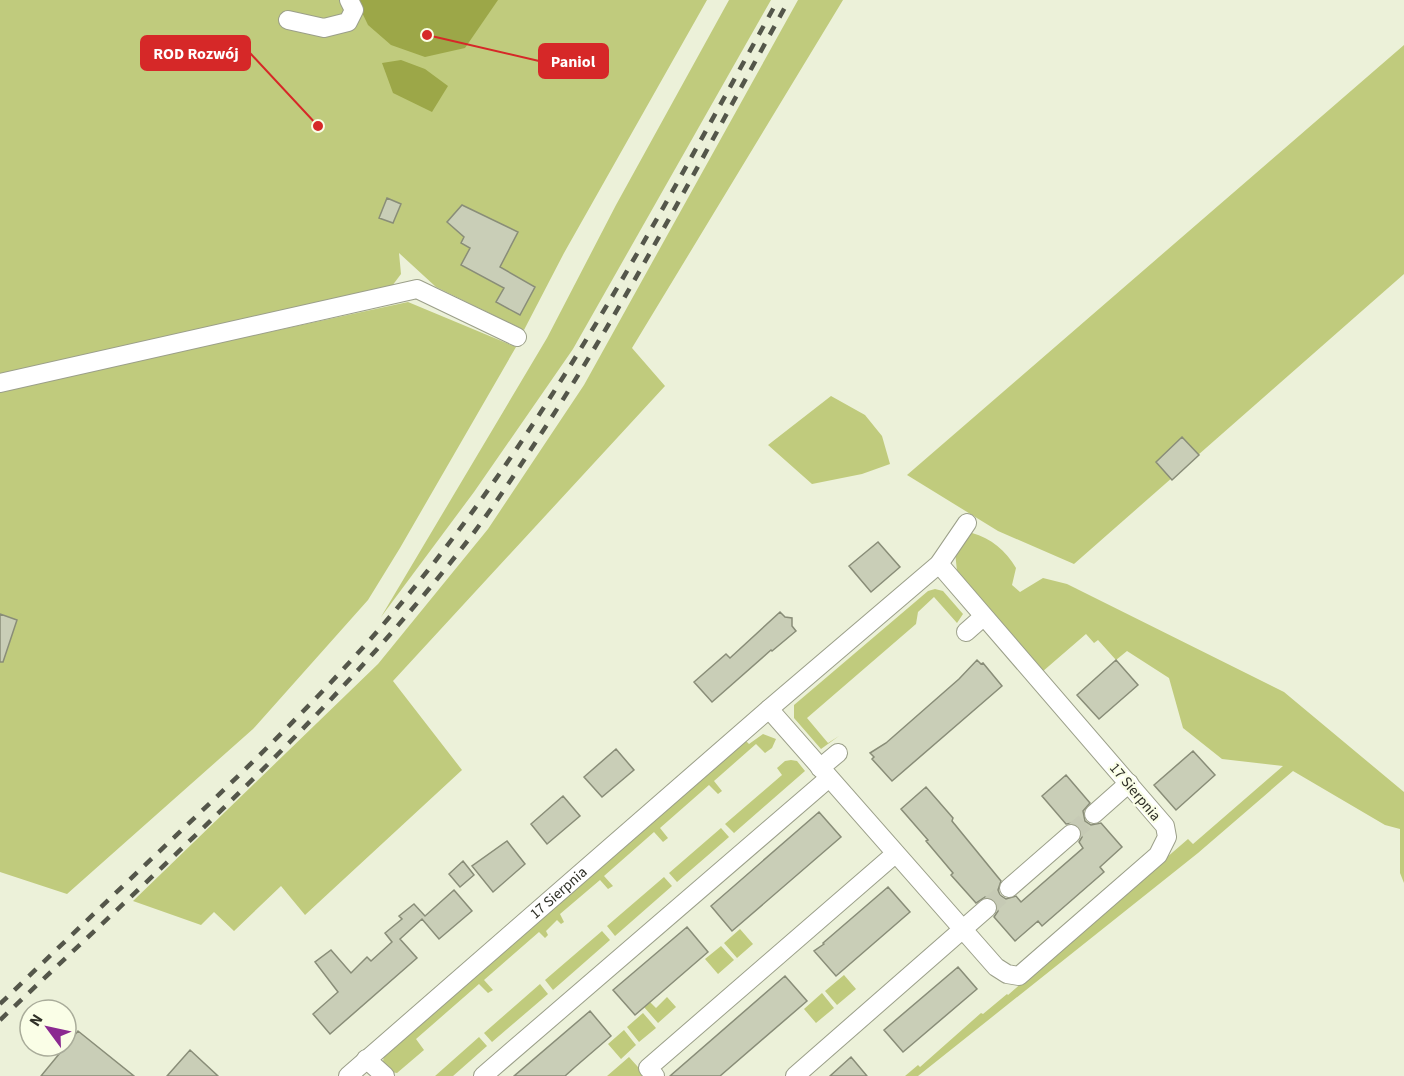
<svg xmlns="http://www.w3.org/2000/svg" width="1404" height="1076" viewBox="0 0 1404 1076" font-family="'Source Sans 3',sans-serif">
  <style>
    .green { fill: #c0cb7d }
    .water { fill: #9ca748 }
    .building { fill: #c9ceb7; stroke: #898d78; stroke-width: 1.5 }
    .lines { fill: none; stroke-linecap: round; stroke-linejoin: round }
    .minor-tunnel { stroke: #c6cab5; stroke-width: 18; stroke-dasharray: 18 9; stroke-linecap: butt }
    .minor-casing { stroke: #9b9f89; stroke-width: 20 }
    .minor { stroke: #fff; stroke-width: 18 }
    .rail { stroke: #54564a; stroke-width: 4.5; stroke-dasharray: 10 10; stroke-linecap: butt }
    .labels { text-anchor: middle; dominant-baseline: central; stroke-width: 4.5; stroke-linejoin: round; paint-order: stroke }
    .street-label { font-size: 15px; fill: #2f3027; stroke: #fafee7 }
    .leader { fill: none; stroke: #d62828; stroke-width: 2 }
    .callout-dot { fill: #d62828; stroke: #fafee7; stroke-width: 2 }
    .callout { fill: #d62828; stroke: #d62828; stroke-width: 2 }
    .callout-label { font-size: 16px; text-anchor: middle; font-weight: bold; fill: #fff }
  </style>
  <rect width="100%" height="100%" fill="#ecf1d9"/>
  <path class="green" d="M0 0H707L564 253 524 330 436 287 399 253 401 274 389 290 0 377Z
    M729 0H771L573 349 474 492 381 617 547 338 616 205Z
    M798 0H843L632 348 665 386 393 681 462 770 305 915 281 886 234 931 214 912 201 925 133 901 378 664 488 529 584 385Z
    M1404 45V274L1074 564 998 531 907 475Z
    M408 302 516 347 400 548 368 600 253 729 67 894 0 872V390Z
    M831 396 865 415 882 436 890 464 862 474 812 484 768 445Z
    M972 533C991 538 1006 551 1016 568L1012 585 1020 592 1043 578 1067 584 1284 692 1404 792V883L1400 873V829L1385 825 1293 771 1198 853 918 1076H905L918 1065 920 1067 981 1013 983 1014 1007 994 1008 995 1188 839 1193 844 1283 766 1222 759 1183 728 1169 678 1127 651 1116 660 1098 640 1094 643 1086 634 1042 672 977 597 957 571 955 552 966 535Z
    M935 589 943 591 963 614 957 623 934 597 918 612 916 624 807 718 828 743 839 736 821 749 794 718V705L928 591Z
    M763 734 776 739 772 748 765 753 756 744 714 781 722 791 718 794 709 785 660 828 668 838 663 842 654 832 604 876 613 886 608 889 600 880 560 914 564 922 561 924 557 920 546 931 548 935 545 938 539 932 484 980 493 990 488 993 479 984 416 1039 424 1050 397 1073 391 1072 383 1062 384 1054 745 740 749 744Z
    M791 760 797 761 805 771 734 833 725 824 782 775 777 768 785 761Z
    M721 828 729 837 677 882 669 873Z
    M664 877 672 886 615 936 607 926Z
    M740 929 753 944 737 958 724 943Z
    M602 931 610 940 553 990 545 980Z
    M721 946 734 960 718 974 705 959Z
    M844 975 856 989 837 1005 825 991Z
    M540 984 548 994 492 1042 484 1033Z
    M822 993 834 1008 816 1023 804 1009Z
    M667 997 676 1007 658 1023 644 1007 650 1002 656 1008Z
    M643 1013 656 1028 639 1042 627 1027Z
    M624 1030 636 1045 621 1059 608 1044Z
    M479 1037 487 1046 453 1076H435Z
    M629 1057 646 1076H607Z"/>
  <path class="water" d="M356 0H498L465 48 425 57 391 45 368 25Z
    M401 60 425 69 448 86 432 112 393 93 382 63Z"/>
  <path class="building" d="M387 198 401 204 393 223 379 218Z
    M462 205 518 232 500 267 535 287 520 315 496 302 504 288 461 265 470 248 461 243 464 237 447 222Z
    M1182 437 1199 455 1172 480 1156 462Z
    M878 542 900 567 871 592 849 566Z
    M780 612 785 617 792 618V626L796 631 772 651 771 650 712 702 694 682 726 654 730 658Z
    M0 614 17 620 3 662H0Z
    M977 660 981 664 983 663 1002 686 892 781 872 759 874 757 870 753 886 743 959 679Z
    M1116 660 1138 685 1099 719 1077 695Z
    M616 749 634 770 602 797 584 777Z
    M1193 751 1215 775 1176 810 1154 785Z
    M1066 775 1090 803 1083 811 1085 821 1091 825 1101 823 1122 847 1100 867 1104 872 1042 926 1038 921 1015 941 994 917 998 911 996 901 985 897 976 903 951 875 953 873 926 841 928 840 901 809 926 787 953 818 952 821 1001 881 998 890 1000 895 1006 899 1016 896 1021 902 1083 848 1079 842 1082 837 1080 827 1074 823 1066 824 1042 796Z
    M563 796 580 816 547 844 531 824Z
    M819 812 841 837 732 931 711 906Z
    M507 841 525 864 493 892 472 866Z
    M463 861 474 875 460 887 449 874Z
    M888 887 910 912 836 976 814 951 824 944 823 943Z
    M454 890 472 911 439 939 422 919 400 939 417 958 330 1034 313 1014 338 992 315 962 331 950 351 973 367 957 371 961 392 942 385 933 402 919 399 916 414 904 425 916Z
    M687 927 708 952 635 1015 613 990Z
    M958 967 977 989 903 1052 884 1030Z
    M785 976 807 1001 720 1076H670Z
    M590 1011 611 1036 575 1067 565 1076H514Z
    M78 1031 134 1076H41Z
    M190 1050 218 1076H167Z
    M851 1057 867 1076H830Z"/>
  <g class="lines">
    <path class="minor-tunnel" d="M1071 834 1094 814
      M987 908 1009 888"/>
    <defs>
      <g id="minor">
        <path d="M288 20 324 28 348 22 354 10 349 0"/>
        <path d="M0 383 417 289 517 337"/>
        <path d="M966 632 983 617"/>
        <path d="M769 709 996 967 1007 974 1019 976 1158 855 1167 837 1165 826 939 564"/>
        <path d="M820 768 838 753"/>
        <path d="M1094 814 1129 783"/>
        <path d="M1009 888 1071 834"/>
        <path d="M366 1059 385 1076"/>
        <path id="s1" d="M348 1076 769 709 939 564 967 523"/>
        <path d="M483 1076 829 778"/>
        <path d="M655 1076 648 1068 895 854"/>
        <path d="M795 1076 987 908"/>
      </g>
    </defs>
    <use href="#minor" class="minor-casing"/>
    <use href="#minor" class="minor"/>
    <path class="rail" d="M0 1004C62 944 124 885 186 826 267 749 347 671 417 584 561 406 667 200 778 0
      M0 1020C162 866 332 716 469 539 498 501 524 460 550 420 637 284 711 141 789 0"/>
  </g>
  <g class="labels">
    <g class="street-label">
      <text transform="translate(1135 792) rotate(50)">17 Sierpnia</text>
      <text stroke="none"><textPath href="#s1" startOffset="279">17 Sierpnia</textPath></text>
    </g>
  </g>
  <path class="leader" d="M318 126L250 53M427 35L539 61"/>
  <g class="callout-dot">
    <circle cx="318" cy="126" r="6"/>
    <circle cx="427" cy="35" r="6"/>
  </g>
  <g class="callout">
    <rect x="141" y="36" width="109" height="34" rx="6"/>
    <rect x="539" y="44" width="69" height="34" rx="6"/>
  </g>
  <g class="callout-label">
    <text x="196" y="59">ROD Rozwój</text>
    <text x="573" y="67">Paniol</text>
  </g>
  <g transform="translate(48 1028) rotate(303)"><circle r="28" fill="#fafee7" stroke="#a9ac9a" stroke-width="1.5"/>
  <path d="M0-4.5L10 22L0 15L-10 22Z" fill="#8b2991"/>
  <text y="-9" font-size="16" font-weight="bold" text-anchor="middle" fill="#2f3027">N</text>
  </g>
</svg>
